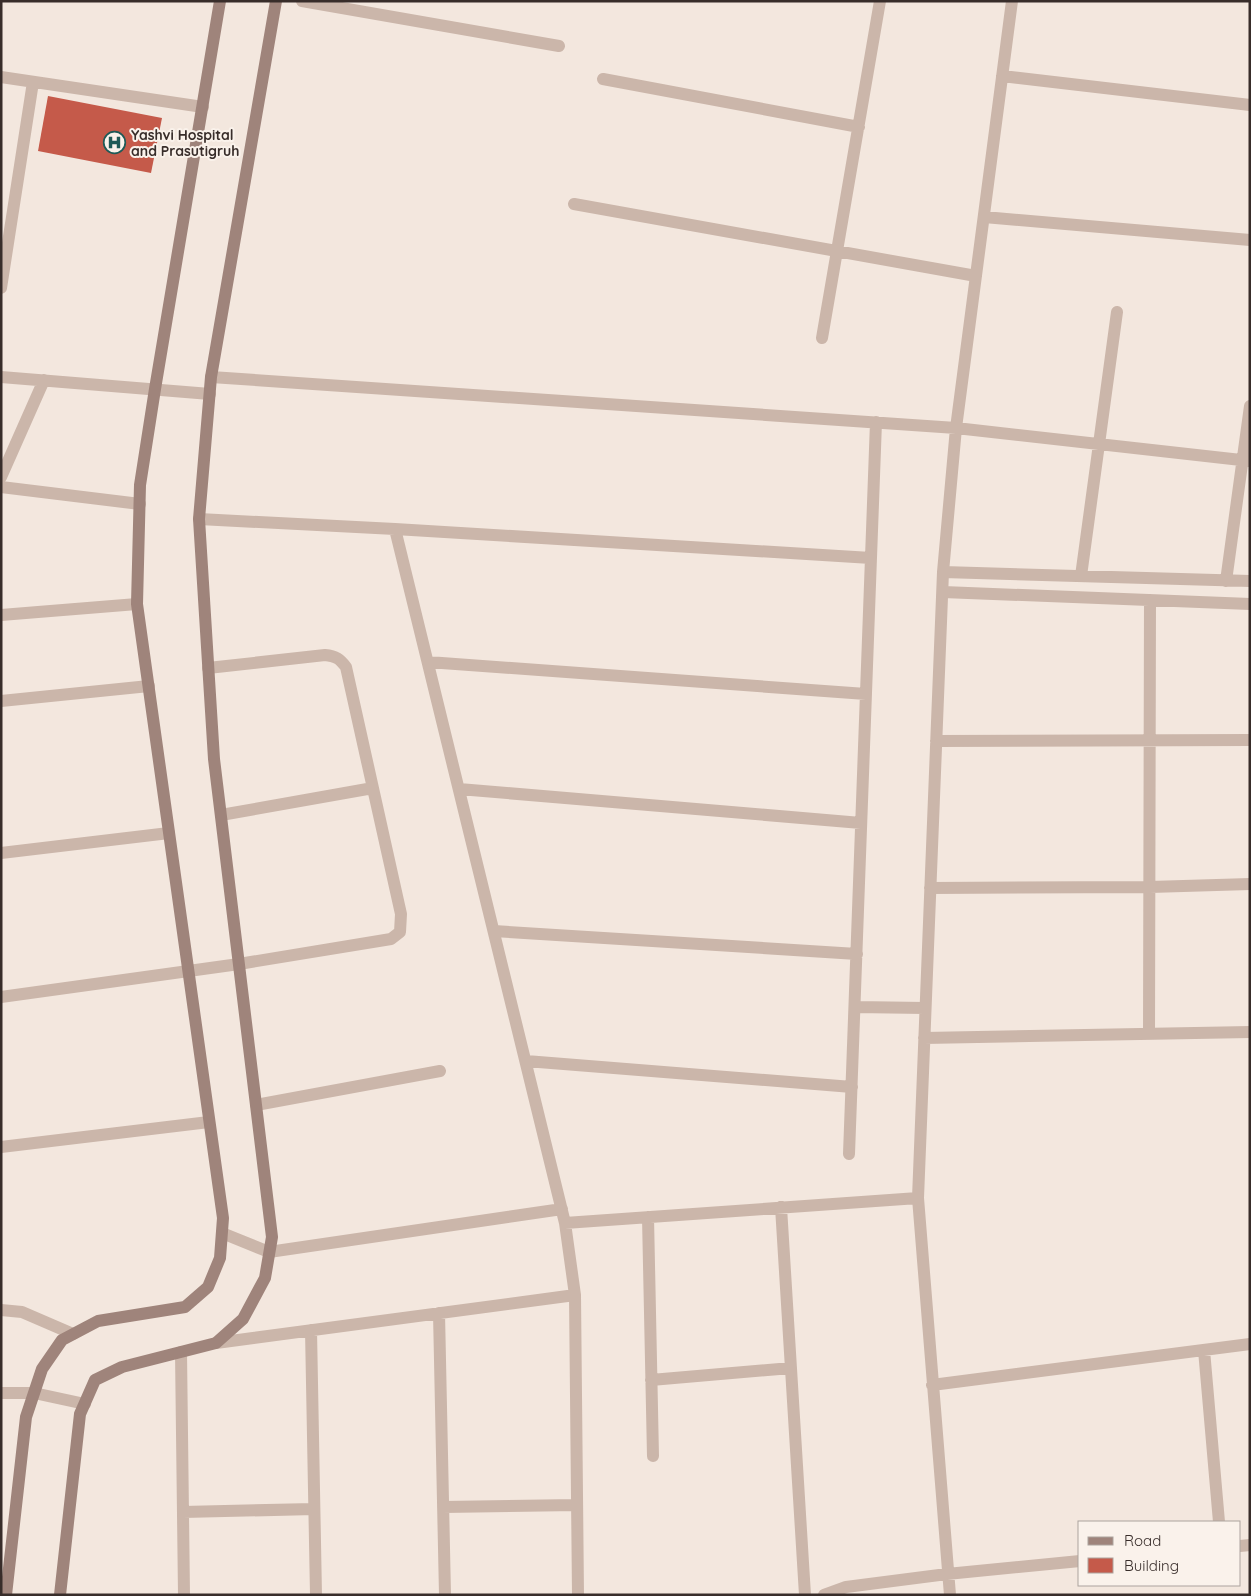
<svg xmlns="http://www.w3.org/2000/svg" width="1251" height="1596" viewBox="0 0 1251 1596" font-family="Quicksand,sans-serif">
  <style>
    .building { fill: #c55a4a }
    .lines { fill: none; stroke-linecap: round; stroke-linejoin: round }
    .minor { stroke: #cbb6aa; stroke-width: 12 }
    .secondary { stroke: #9f847b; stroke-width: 12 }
    .labels { text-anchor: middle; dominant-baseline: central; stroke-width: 4; stroke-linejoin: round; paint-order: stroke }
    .poi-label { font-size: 14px; font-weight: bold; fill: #382d2a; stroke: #faf2eb; text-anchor: start }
  </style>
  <rect width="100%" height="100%" fill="#f3e7de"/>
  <path class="building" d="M48 96 162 118 151 173 38 151Z"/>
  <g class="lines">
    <path class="minor" d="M302 1 559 46
      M1002 76 1250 105
      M1 77 203 107
      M603 79 859 127
      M574 204 976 276
      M984 217 1250 240
      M1 288 33 82
      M822 338 880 1
      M1 377 210 394
      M211 377 956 428 1250 461
      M1 477 44 380
      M1 487 140 504
      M199 519 395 529 871 558
      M395 529 565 1223 575 1295 578 1595
      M943 572 1250 581
      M1081 576 1117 312
      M1226 581 1250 406
      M943 592 1250 604
      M1 615 137 604
      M428 662 866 694
      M1 701 149 686
      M936 741 1250 740
      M459 789 861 823
      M221 815 373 788
      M1 853 169 833
      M930 888 1150 887 1250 884
      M494 931 857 954
      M1 997 239 964 391 939 400 932 401 914 346 667C340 659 336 656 325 655L208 668
      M855 1007 925 1008
      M1149 1034 1150 600
      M924 1038 1250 1032
      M526 1061 852 1087
      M256 1105 440 1071
      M1 1147 209 1122
      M849 1154 876 422
      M781 1207 805 1595
      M648 1217 653 1456
      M565 1223 918 1198
      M222 1233 269 1252 562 1209
      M1 1310 22 1312 73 1334
      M439 1313 445 1595
      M311 1330 316 1595
      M216 1343 575 1295
      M1204 1350 1219 1522
      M181 1352 184 1595
      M651 1380 791 1368
      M932 1385 1250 1344
      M1 1393H34L85 1404
      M443 1507 577 1505
      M183 1512 314 1509
      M1240 1546 1250 1545
      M824 1595 846 1587 947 1574 1080 1561
      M950 1595 918 1198 943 572 956 428 1012 1"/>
    <path class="secondary" d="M6 1595 26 1417 42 1369 62 1340 98 1321 185 1307 208 1287 220 1258 223 1218 137 604 140 485 155 389 220 1
      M60 1595 80 1414 95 1380 122 1367 216 1343 243 1319 265 1278 272 1237 214 759 199 519 211 377 276 1"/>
  </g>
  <defs>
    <symbol id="hospital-ring" viewBox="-11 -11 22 22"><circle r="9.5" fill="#faf2eb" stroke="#1f5a57" stroke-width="1.5"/><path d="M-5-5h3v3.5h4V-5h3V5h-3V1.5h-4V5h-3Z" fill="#1f5a57"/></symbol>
  </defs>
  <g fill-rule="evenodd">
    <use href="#hospital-ring" x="102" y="130" width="25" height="25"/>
  </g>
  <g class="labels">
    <g class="poi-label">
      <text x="131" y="135">Yashvi Hospital<tspan x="131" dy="16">and Prasutigruh</tspan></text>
    </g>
  </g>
  <rect width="1251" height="1596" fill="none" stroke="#382d2a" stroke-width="5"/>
  <rect x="1078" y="1521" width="162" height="65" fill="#faf2eb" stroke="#aca39e"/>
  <rect x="1088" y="1537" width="25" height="8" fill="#9f847b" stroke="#aca39e"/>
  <text x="1124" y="1546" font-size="15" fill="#382d2a">Road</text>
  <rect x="1088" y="1558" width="25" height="15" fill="#c55a4a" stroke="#aca39e"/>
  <text x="1124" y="1571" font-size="15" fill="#382d2a">Building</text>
</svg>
